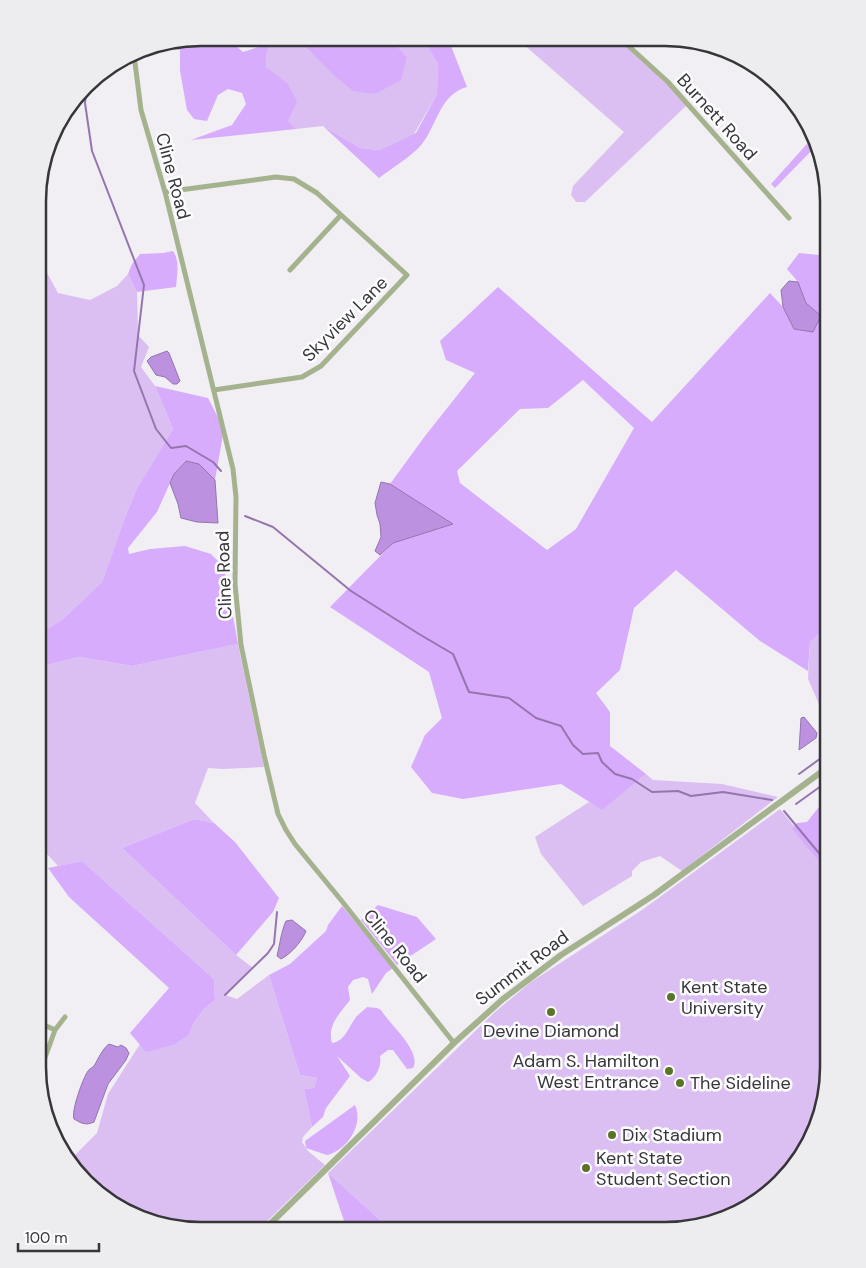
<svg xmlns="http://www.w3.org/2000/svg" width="866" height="1268" viewBox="0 0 866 1268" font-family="'DM Sans',sans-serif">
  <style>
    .green { fill: #dbbff3 }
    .forest { fill: #d8acfd; fill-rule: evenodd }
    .water { fill: #bc91e0; stroke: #9475ae }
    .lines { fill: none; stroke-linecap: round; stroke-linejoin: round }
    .stream { stroke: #9475ae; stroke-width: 2 }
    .minor { stroke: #a4b38e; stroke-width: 5 }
    .tertiary { stroke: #a4b38e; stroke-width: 6 }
    .poi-dot { fill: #5a7326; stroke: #fdfcfe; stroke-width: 2 }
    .labels { text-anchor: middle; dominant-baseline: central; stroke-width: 5; stroke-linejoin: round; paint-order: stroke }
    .street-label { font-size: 18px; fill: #363538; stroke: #fdfcfe }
    .poi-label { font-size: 18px; fill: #363538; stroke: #fdfcfe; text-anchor: start }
    .rim { fill: none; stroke: #363538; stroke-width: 2.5 }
  </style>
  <rect width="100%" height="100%" fill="#f1eef4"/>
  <path class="green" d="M276 38H294L311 52 407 57 390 38H422L438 64 437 94 414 134 379 150 360 148 323 126 296 129 288 121 266 67 267 51Z
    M525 38 621 39 658 73 687 105 585 202H576L571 195 573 186 624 132 522 43Z
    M39 258 58 293 90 300 117 286 128 274 137 292 138 335 149 347 141 367 155 386 173 429 137 488 124 520 102 582 62 620 38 634Z
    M828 629V725L808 679 810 642 824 630Z
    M238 644 264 767 223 769 208 768 195 803 214 823 194 819 122 848 236 955 253 968 225 995 237 999 269 975 300 1075 317 1078 314 1088 304 1089 312 1127 303 1137 302 1142 308 1151 325 1165 259 1229H180L102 1197 72 1158 97 1133 108 1094 140 1044 161 1048 174 1045 189 1035 193 1024 204 1009 215 1000 214 979 82 861 58 866 38 844V667L79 657 132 666Z
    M646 774 653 780 722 784 778 797 682 871 660 856 641 862 632 871V876L583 906 541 854 535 837 589 802 602 809Z
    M780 809 828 868V1064L825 1069 828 1072V1078L801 1158 773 1190 728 1218 665 1230H391L328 1173 495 1012 531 982 642 910Z"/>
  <path class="forest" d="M201 38H227L243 52 258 47 266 38H276L267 51 266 67 288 84 297 102 288 121 296 129 191 140 232 125 246 104 242 93 228 89 218 95 207 121 194 119 187 110 180 71V50L157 45Z
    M294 38H390L407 57 401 80 375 94 353 91 337 78 311 52Z
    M422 38H448L467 87C440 94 437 125 422 144 412 156 392 168 379 178L323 126 360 148 379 150 416 133 437 94 438 64Z
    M814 136 817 145 775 188 771 184Z
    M173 251C180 261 177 275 176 287L137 292 128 274 132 264 140 254 163 253Z
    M799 253 819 255 828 263V629L824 630 810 642 808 671 760 641 676 570 634 608 620 670 596 693 610 712V746L646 774 602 810 561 784 463 799 432 793 411 767 425 735 442 718 429 672 330 607 393 543 452 524 390 484 425 436 475 373 446 360 440 341 498 287 652 422 770 293 783 307 794 329 821 316 806 303 798 282 787 269ZM583 380 634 428 576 529 547 550 460 483 457 471 520 409 548 408Z
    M155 386 208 398 224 429 215 480 199 464 185 461 174 474 157 512 128 548 129 554 150 549 185 546 211 554 224 567 238 644 132 666 79 657 38 667V634L62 620 102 582 124 520 137 488 173 429Z
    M828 799V872L792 829 797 823 807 822 818 808Z
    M194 819 214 823 235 842 279 898 273 912 236 955 122 848Z
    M82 861 214 979 215 1000 204 1009 193 1024 189 1035 174 1045 146 1052 130 1033 169 988 69 897 48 868Z
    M378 905 417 917 436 939 397 965 361 920Z
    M342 906 393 968 386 973 372 994 368 979 363 977 353 980 348 987 350 1000C340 1013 327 1025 332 1043 346 1041 349 1025 357 1016 360 1013 364 1010 367 1007L377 1008 381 1010C390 1025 422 1051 413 1068L407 1069 393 1050H388L380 1056C382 1066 376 1078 368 1082L361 1078 337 1056 350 1076 326 1108 323 1117 312 1127 304 1089 314 1088 317 1078 300 1075 269 975 290 964 326 931 328 925Z
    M355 1105C364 1125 347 1150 327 1155L306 1148 305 1141Z
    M328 1173 391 1230H347Z"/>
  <path class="water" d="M789 281 798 282 806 303 821 316 813 332 794 329 783 307 781 290Z
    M167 351 169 353 180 381 177 384H173L165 377 156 375 147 361 151 357Z
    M186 461 199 464 215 480 218 523 197 522 181 518 178 504 170 483 174 474Z
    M381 482 390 484 453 524 393 543 380 555 375 551 381 537 380 524 377 515 375 503Z
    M804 717 817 733 816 738 799 750 801 718Z
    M292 920 306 931C302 941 291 954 281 959L277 956C280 944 281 932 286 921Z
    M109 1044 118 1047 121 1045 126 1048 129 1053 126 1060 108 1084 94 1122C85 1126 81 1123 74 1119 71 1111 83 1078 88 1071 89 1069 92 1068 94 1066 98 1059 103 1048 109 1044Z"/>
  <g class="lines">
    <path class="stream" d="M87 85 85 103 92 151 144 285 134 371 156 429 171 448 186 446 213 462 221 471
      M245 516 273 527 351 591 419 634 453 654 469 692 509 698 536 718 561 726 573 745 583 754 598 753 602 762 615 774 632 779 652 792 678 791 691 796 723 792 772 800
      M799 774 828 753
      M796 804 828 781
      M784 811 828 864
      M225 995 268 953 274 944 277 912"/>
    <path class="minor" d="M621 39 668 82 789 218
      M134 55 141 110 165 192 233 469 236 497 235 584 241 645 264 755 278 814 286 830 295 844 341 900 454 1043
      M165 192 276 177 294 179 317 193 407 275 321 366 302 377 214 390
      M290 270 340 216
      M38 1022 55 1030
      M39 1074 55 1030 65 1017"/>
    <path class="tertiary" d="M265 1229 454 1043 503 999 561 955 654 895 828 767"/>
  </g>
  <g class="poi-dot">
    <circle cx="671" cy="997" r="5"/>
    <circle cx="551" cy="1012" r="5"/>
    <circle cx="669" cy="1071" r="5"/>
    <circle cx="680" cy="1083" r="5"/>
    <circle cx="612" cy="1135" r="5"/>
    <circle cx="586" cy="1168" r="5"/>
  </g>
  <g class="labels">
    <g class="street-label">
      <text transform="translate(717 117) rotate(48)">Burnett Road</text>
      <text transform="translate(173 176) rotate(75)">Cline Road</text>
      <text transform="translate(345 319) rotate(-45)">Skyview Lane</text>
      <text transform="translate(224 575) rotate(-92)">Cline Road</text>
      <text transform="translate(395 946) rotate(51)">Cline Road</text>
      <text transform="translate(522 968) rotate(-37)">Summit Road</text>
    </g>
    <g class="poi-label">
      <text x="681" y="987">Kent State<tspan x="681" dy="21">University</tspan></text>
      <text x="551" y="1031" text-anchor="middle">Devine Diamond</text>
      <text x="659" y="1061" text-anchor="end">Adam S. Hamilton<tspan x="659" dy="21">West Entrance</tspan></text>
      <text x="690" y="1083">The Sideline</text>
      <text x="622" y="1135">Dix Stadium</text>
      <text x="596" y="1158">Kent State<tspan x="596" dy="21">Student Section</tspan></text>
    </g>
  </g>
  <path d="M0 0H866V1268H0ZM201 46H665A155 155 0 0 1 820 201V1067A155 155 0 0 1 665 1222H201A155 155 0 0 1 46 1067V201A155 155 0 0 1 201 46Z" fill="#edecee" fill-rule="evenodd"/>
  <path class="rim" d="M201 46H665A155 155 0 0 1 820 201V1067A155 155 0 0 1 665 1222H201A155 155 0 0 1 46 1067V201A155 155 0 0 1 201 46Z"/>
  <path d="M18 1243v8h81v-8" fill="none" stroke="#363538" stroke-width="2.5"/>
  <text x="25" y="1243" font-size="15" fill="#363538" stroke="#fdfcfe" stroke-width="4" paint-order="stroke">100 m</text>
</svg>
